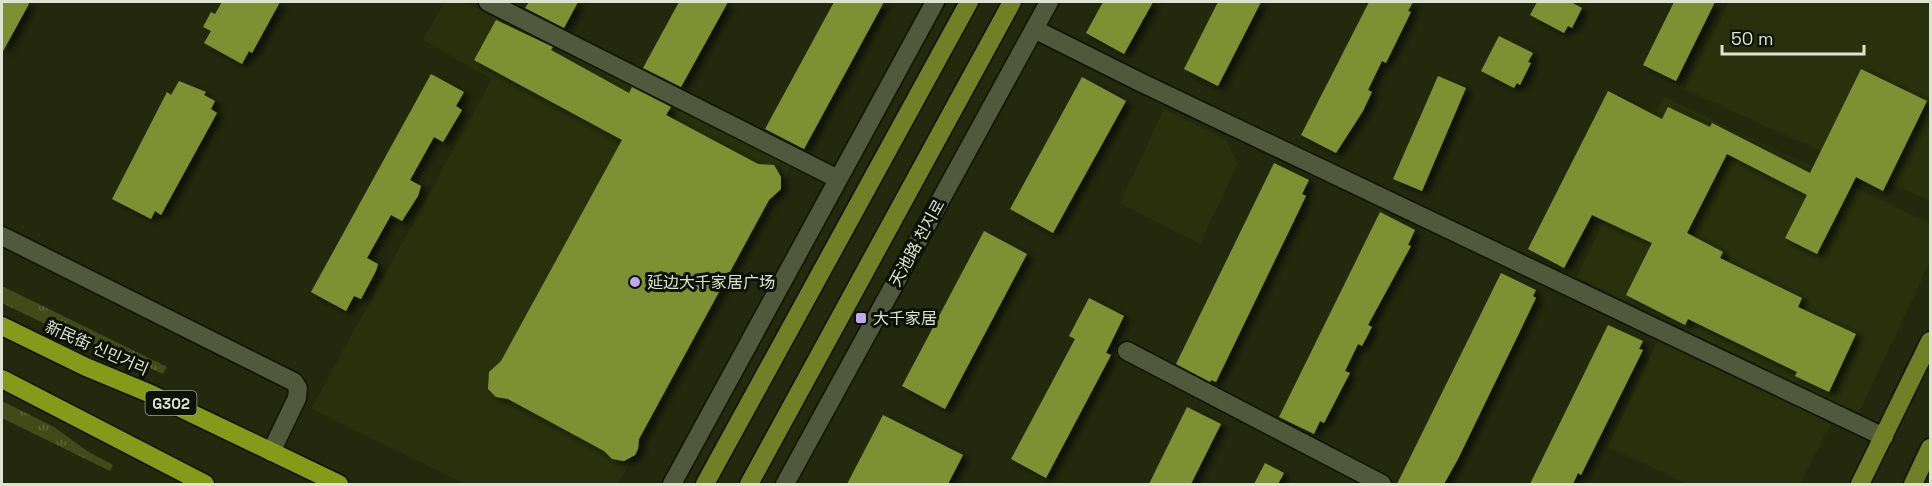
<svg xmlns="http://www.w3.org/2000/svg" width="1932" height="486" viewBox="0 0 1932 486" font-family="'Space Grotesk','Noto Sans SC','Noto Sans KR',sans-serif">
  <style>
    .built { fill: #29300b }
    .grass { fill: url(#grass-tufts) }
    .building { fill: #7f9033; filter: url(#shadow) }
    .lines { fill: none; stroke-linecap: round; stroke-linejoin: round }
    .minor-casing { stroke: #0d1200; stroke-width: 21 }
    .major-casing { stroke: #0d1200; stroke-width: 21 }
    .highway-casing { stroke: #0d1200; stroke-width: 21 }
    .minor { stroke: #52583b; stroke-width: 18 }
    .major { stroke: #718027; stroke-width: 18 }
    .highway { stroke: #869a19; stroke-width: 18 }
    .poi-dot { fill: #c0a8f3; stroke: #0e1106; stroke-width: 2 }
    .labels { text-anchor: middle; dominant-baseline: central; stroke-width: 6; stroke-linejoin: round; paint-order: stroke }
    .shield { fill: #0e1106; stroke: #9fa394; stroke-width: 1.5 }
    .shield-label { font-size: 15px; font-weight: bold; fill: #dde2d1 }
    .street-label { font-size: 16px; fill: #dde2d1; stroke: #0e1106 }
    .poi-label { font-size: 16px; fill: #dde2d1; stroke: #0e1106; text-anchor: start }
  </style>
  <defs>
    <pattern id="grass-tufts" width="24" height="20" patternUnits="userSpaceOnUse" patternTransform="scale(1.5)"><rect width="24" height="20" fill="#424b17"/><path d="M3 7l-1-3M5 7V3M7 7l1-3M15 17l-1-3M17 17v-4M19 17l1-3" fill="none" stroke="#5d6538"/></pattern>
    <filter id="shadow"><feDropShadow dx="6" dy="4" stdDeviation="3" flood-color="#0009"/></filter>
  </defs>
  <rect width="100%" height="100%" fill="#24290d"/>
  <path class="built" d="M444 2H465L791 166 618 484H465L311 409 492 79 423 40Z
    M1729 2H1930V201L1684 89Z
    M1664 97 1930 223V262L1858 414 1577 277Z
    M1164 109 1225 138 1238 163 1200 244 1120 203Z
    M1659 337 1831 424 1800 484H1687L1608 447Z"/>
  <path class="grass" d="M2 286 167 367 163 374 124 356 99 350 2 303Z
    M2 401 54 427 87 451 113 465 110 471 2 418Z"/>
  <path class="building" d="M2 2H30L2 53Z
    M222 2H280L252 53 249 51 242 64 204 43 211 31 203 27 211 12 215 14Z
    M529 2H578L564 28 525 8Z
    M679 2H728L681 87 643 68Z
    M834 2H884L804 149 765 129Z
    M1103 2H1153L1124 54 1086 33Z
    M1218 2H1261L1218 86 1184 69Z
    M1369 2H1413L1408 11 1411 12 1386 63 1382 61 1368 90 1372 92 1363 111 1336 153 1301 135Z
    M1537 2H1571L1582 8 1572 28 1568 26 1564 33 1530 15Z
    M1674 2H1715L1676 81 1643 65Z
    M496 20 553 47 551 50 629 93 632 87 671 107 666 115 758 164 774 165 781 177V189L769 200 639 439 638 449 635 455 624 461 612 459 604 451 508 399 496 397 488 389 489 372 501 361 622 140 474 60Z
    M1499 36 1533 53 1528 62 1531 63 1520 85 1517 83 1514 88 1481 71Z
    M1861 69 1927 101 1883 191 1856 177 1817 254 1785 238 1807 195 1727 154 1687 233 1723 252 1720 258 1802 298 1798 307 1856 334 1829 392 1795 376 1797 372 1688 319 1685 325 1626 295 1652 243 1592 215 1564 268 1528 249 1608 91 1662 119 1668 107 1710 127 1712 123 1810 173Z
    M431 74 464 92 456 106 462 110 443 142 434 137 410 180 421 186 418 196 402 221 391 215 367 258 378 264 376 271 361 299 354 296 346 311 311 292Z
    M1438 76 1466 88 1422 191 1393 179Z
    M1082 77 1126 101 1053 233 1010 209Z
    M179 81 206 92 204 95 215 101 211 109 217 113 161 215 155 211 151 219 112 199 167 92 171 95Z
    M1274 163 1309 180 1302 194 1306 196 1216 382 1211 380 1210 382 1176 364Z
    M1380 212 1415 230 1408 245 1411 246 1368 325 1372 327 1362 346 1358 344 1345 371 1350 373 1340 392 1324 423 1320 421 1314 434 1279 417Z
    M984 231 1027 254 945 409 902 386Z
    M1501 273 1536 290 1533 296 1536 298 1458 459 1444 484H1397Z
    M1089 298 1124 316 1106 353 1111 355 1046 478 1011 459 1075 339 1069 336Z
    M1608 325 1643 341 1639 349 1643 350 1581 475 1578 473 1573 484H1530Z
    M1187 407 1221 424 1191 484H1149Z
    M883 415 963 455 948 484H847Z
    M1265 463 1284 473 1278 484H1254Z"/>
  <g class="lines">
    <defs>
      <path id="minor" d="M488 2 838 179
        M1034 29 1142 83 1884 437
        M2 236 294 382 298 388 297 398 271 452
        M1127 351 1382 484
        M672 484 935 2
        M785 484 1049 2"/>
      <path id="major" d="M705 484 969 2
        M749 484 1012 2
        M1860 484 1930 341
        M1913 484 1930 448"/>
      <path id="highway" d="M2 326 86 367 151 394 339 484
        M2 379 205 484"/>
    </defs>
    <use href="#minor" class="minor-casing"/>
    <use href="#major" class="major-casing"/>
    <use href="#highway" class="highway-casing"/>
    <use href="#minor" class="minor"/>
    <use href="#major" class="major"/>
    <use href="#highway" class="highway"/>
  </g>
  <g class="poi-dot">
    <circle cx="635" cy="282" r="6"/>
    <rect x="855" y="312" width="12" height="12" rx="3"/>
  </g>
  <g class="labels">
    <rect class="shield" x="145.5" y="391" width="51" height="24" rx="4.5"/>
    <g class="shield-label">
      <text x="171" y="403">G302</text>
    </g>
    <g class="street-label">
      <text transform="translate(917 243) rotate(-61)">天池路 천지로</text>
      <text transform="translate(97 348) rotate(24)">新民街 신민거리</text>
    </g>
    <g class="poi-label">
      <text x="647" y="282">延边大千家居广场</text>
      <text x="873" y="318">大千家居</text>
    </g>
  </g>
  <rect width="1932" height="486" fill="none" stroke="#dde2d1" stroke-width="6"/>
  <path d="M1722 45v9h142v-9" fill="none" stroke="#dde2d1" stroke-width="3"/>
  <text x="1731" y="45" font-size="18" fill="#dde2d1" stroke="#0e1106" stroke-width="4.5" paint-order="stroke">50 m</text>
</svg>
